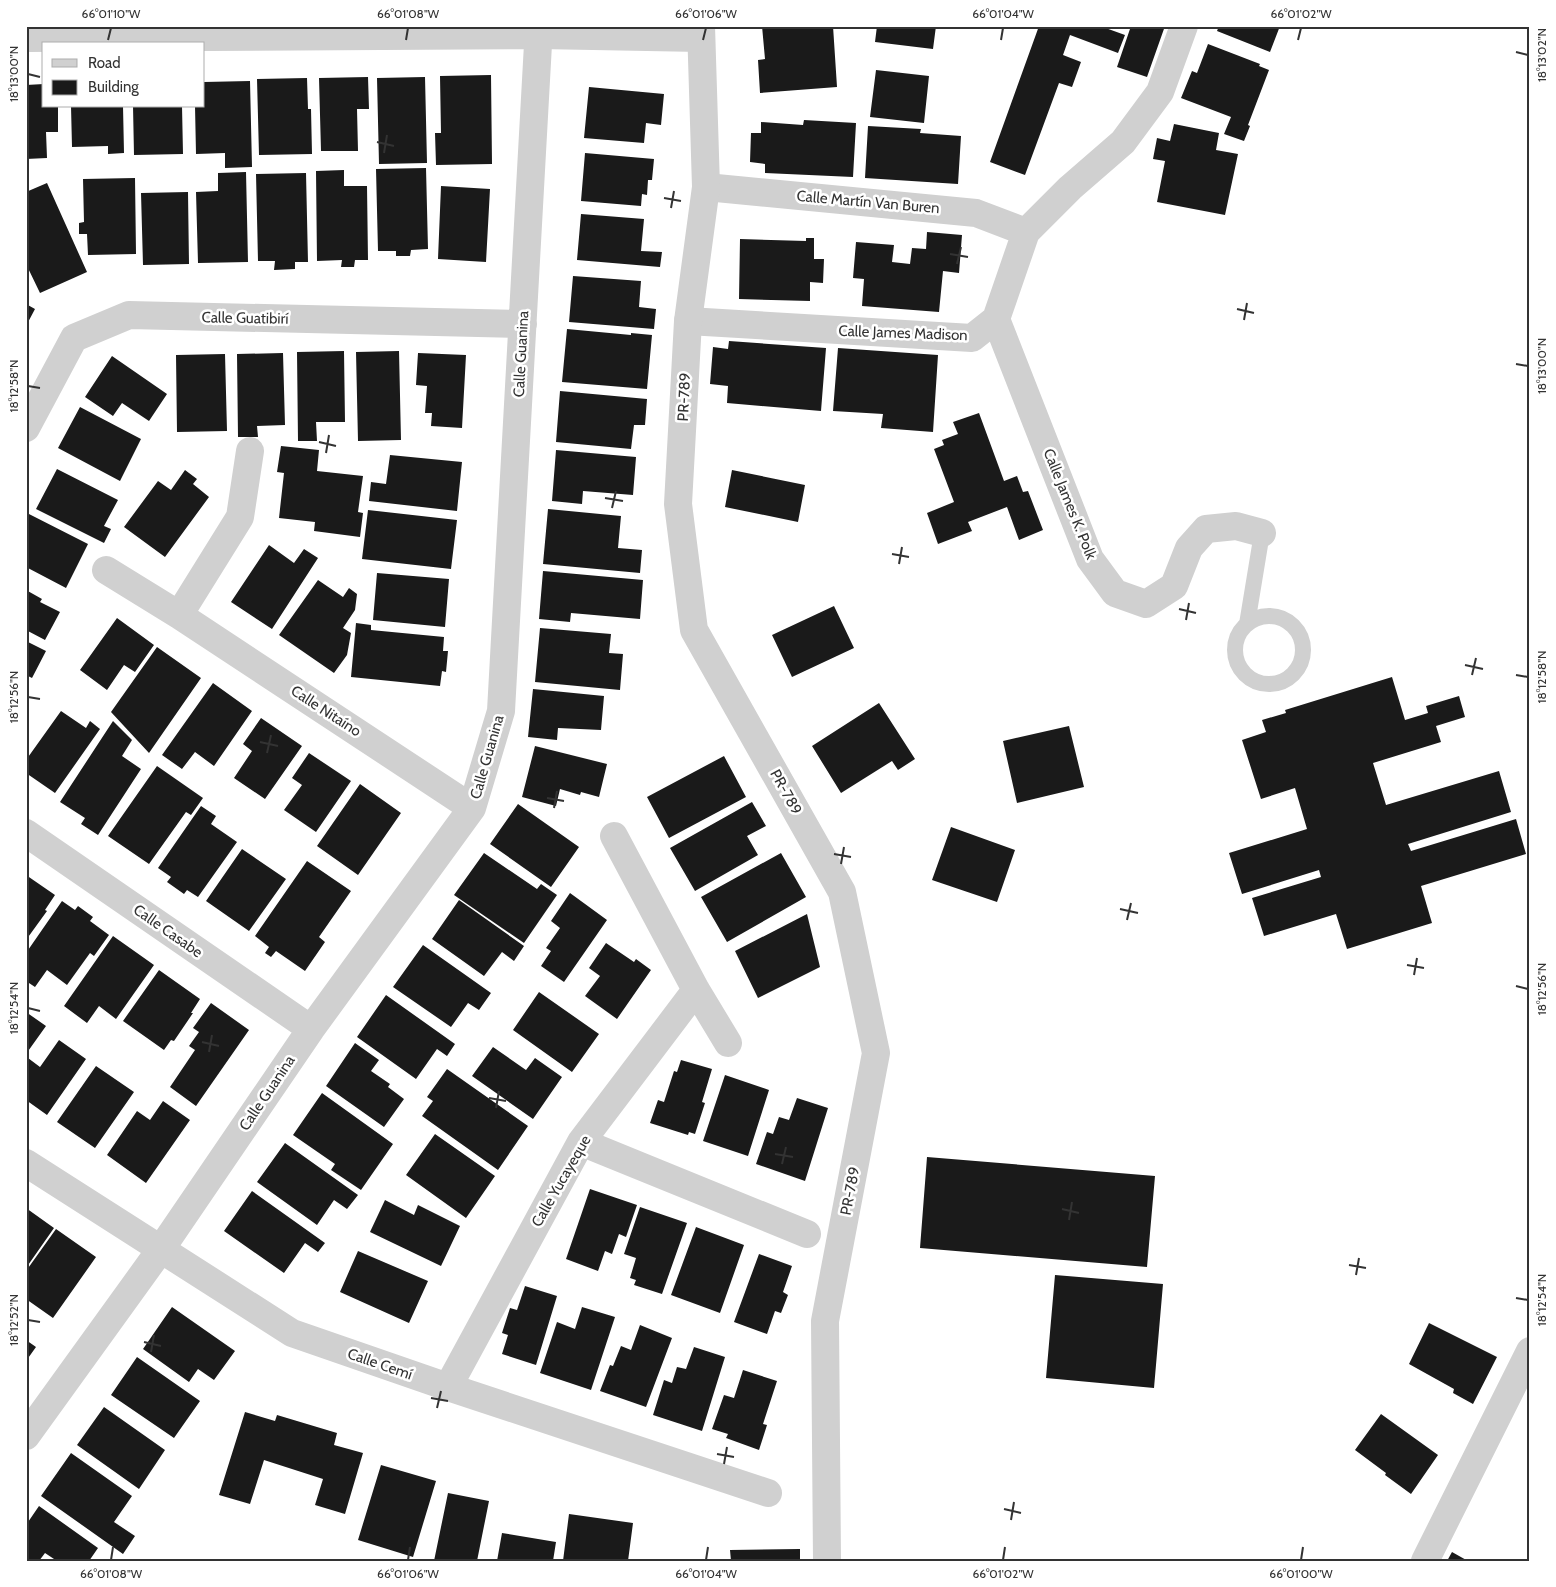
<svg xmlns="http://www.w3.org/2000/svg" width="1556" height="1587" viewBox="0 0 1556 1587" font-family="Cabin,sans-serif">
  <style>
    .building { fill: #1a1a1a }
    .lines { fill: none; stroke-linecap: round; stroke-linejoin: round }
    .service { stroke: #d0d0d0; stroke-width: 16 }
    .minor { stroke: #d0d0d0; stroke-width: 28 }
    .tertiary { stroke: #d0d0d0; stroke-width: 28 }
    .ticks { fill: none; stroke: #333; stroke-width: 2 }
    .labels { text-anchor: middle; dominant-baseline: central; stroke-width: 5; stroke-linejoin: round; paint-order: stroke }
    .street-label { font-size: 15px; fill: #333; stroke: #fff }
    .neatline { fill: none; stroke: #333; stroke-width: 2 }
    .ticks-label { font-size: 12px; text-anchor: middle; fill: #333 }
  </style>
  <rect width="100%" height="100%" fill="#fff"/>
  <path class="building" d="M762 26H833L837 87 760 93 758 60 765 59Z
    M877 26H936L933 49 875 42Z
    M1039 26H1100L1125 35 1118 53 1070 35 1063 55 1081 62 1072 87 1059 83 1025 175 990 162Z
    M1131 26H1165L1147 77 1117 67Z
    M1219 26H1280L1270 52 1217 31Z
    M1208 44 1260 64 1259 66 1269 70 1248 125 1250 126 1244 141 1224 134 1231 117 1181 98 1192 71 1197 73Z
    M876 70 929 76 924 123 870 117Z
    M491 75 492 164 436 165 435 133H441L440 76Z
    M368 77 369 109H357L358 151H321L319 78Z
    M425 77 427 163 379 164 377 78Z
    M307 78 308 109H311L312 154 259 155 257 79Z
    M250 81 252 167 225 168V153L196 154 195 106H204V82Z
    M44 84V106H58V132H46L47 158 26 159V85Z
    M589 87 664 94 661 125 646 123 644 143 584 138Z
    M71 106H123L124 153 108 154V146L72 147Z
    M133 106H182L183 154 134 155Z
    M804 120 856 123 853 177 765 173V164L750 162 751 133H761V122L803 125Z
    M1174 124 1219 133 1216 150 1238 154 1225 215 1157 202 1165 161 1153 159 1157 138 1170 141Z
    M868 126 921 129 920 133 961 136 958 184 865 178Z
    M585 153 654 159 652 180H648L647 195 642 194 641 206 581 201Z
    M426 168 428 249 411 250 410 256H396V251H378L376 169Z
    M344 170V186H367L368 260H355L354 267H341L342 260 317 261 316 171Z
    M246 172 248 262 198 263 196 192 218 191V173Z
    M306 173 308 262H295V269L274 270 275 261H258L256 174Z
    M135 178 136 254 88 255 87 234H79V223L84 222 83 179Z
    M47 183 87 272 40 293 26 264V192Z
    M441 186 490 189 486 262 438 259Z
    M188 192 189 264 143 265 141 193Z
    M581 214 644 219 641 251 662 252 660 267 577 260Z
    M927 232 962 235 959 273 943 271 939 312 862 306 864 279 853 278 856 242 894 245 892 262 910 264 912 248 926 249Z
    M806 238H814V259H824L823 283 810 282V301L739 299 740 239 806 241Z
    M573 276 641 281 639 307 656 309 654 329 569 322Z
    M26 304 35 309 26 326Z
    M567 329 631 335V333L652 335 647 389 562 382Z
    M729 341 826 348 821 411 727 403 728 386 710 384 713 347 728 349Z
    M838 348 938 355 933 432 881 428 883 414 833 411Z
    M344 351 345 422H316L317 441H298L297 352Z
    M399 351 401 440 358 441 356 352Z
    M283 353 285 425 257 426 258 437H238L237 354Z
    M418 353 466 355 462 428 431 426 432 413H425L427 386 416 385Z
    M225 354 227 431 177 432 176 355Z
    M112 356 167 394 149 421 122 403 113 416 85 397Z
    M560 391 647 399 645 425H634L631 449 556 442Z
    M80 407 141 439 120 481 58 448Z
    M979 413 1004 481 1017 476 1023 492 1028 491 1043 530 1019 540 1007 507 968 522 972 531 938 544 927 513 954 502 934 449 944 445 942 440 958 434 953 422Z
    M281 446 319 450 317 471 363 476 358 512 363 513 360 537 314 531 315 522 279 518 284 473 277 472Z
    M556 450 636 457 633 495 583 491 582 504 552 501Z
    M390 455 462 462 457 511 369 501 371 482 386 484Z
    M57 469 118 500 104 526 111 529 104 543 36 509Z
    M185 470 197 479 193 484 209 497 165 557 124 527 158 481 171 490Z
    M732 470 805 485 798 522 725 507Z
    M548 509 621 516 618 548 642 550 640 573 543 564Z
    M368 510 457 520 451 569 362 559Z
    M27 513 88 544 66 588 26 567V515Z
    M269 545 294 563 304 549 318 558 272 629 231 602Z
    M543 571 643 580 640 619 571 613 570 622 539 619Z
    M377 573 449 579 445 627 373 620Z
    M318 580 343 597 349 588 357 594 355 610 343 628 351 633 347 655 334 673 279 635Z
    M26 590 42 599 40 602 60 612 45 640 26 630Z
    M834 606 854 648 792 677 772 635Z
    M117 618 154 645 135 672 124 665 107 690 80 670Z
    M356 623 371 625V630L444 637 443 651H448L446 672 442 671 440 686 351 677Z
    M540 628 611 634 609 653 623 654 620 690 535 682Z
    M26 641 46 651 32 678 26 675Z
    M157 647 201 678 149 753 111 712Z
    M1392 677 1405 720 1428 713 1426 706 1459 696 1465 717 1436 726 1441 742 1373 763 1386 805 1499 771 1511 812 1408 844 1411 851 1516 819 1526 854 1421 886 1432 923 1347 949 1336 914 1264 936 1252 898 1321 877 1319 870 1242 894 1229 853 1307 829 1295 788 1261 799 1242 740 1266 732 1262 720 1286 713 1285 710Z
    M213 683 252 711 214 766 195 752 182 769 162 755Z
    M533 689 604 696 601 730 558 728 557 740 528 737Z
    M879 703 915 759 898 770 892 761 841 793 812 746Z
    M61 711 86 728 90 721 100 729 55 793 26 773V760Z
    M261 718 302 746 265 799 234 778 252 751 243 744Z
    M113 721 132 740 122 756 141 769 98 835 81 824 85 818 60 802Z
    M1069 726 1084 787 1017 803 1003 741Z
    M535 746 607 764 599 797 581 792 580 795 560 789 556 806 522 797Z
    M309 753 351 781 316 832 284 810 302 785 292 778Z
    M724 756 746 797 669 838 647 797Z
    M157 766 203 798 191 815 186 812 149 864 108 836Z
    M360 784 401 813 358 875 317 846Z
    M752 802 766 826 747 836 758 855 695 891 670 848Z
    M518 804 579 847 551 887 490 844Z
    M201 806 216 816 211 824 237 842 198 897 187 890 184 894 167 882 171 877 158 868Z
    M951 827 1015 850 997 902 932 880Z
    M242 849 286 879 249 931 206 901Z
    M484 853 537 889 541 884 557 895 524 943 454 895Z
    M781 853 806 897 727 942 701 897Z
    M307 861 351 891 319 937 325 942 305 971 276 951 271 957 265 953 269 947 255 936Z
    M26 875 55 895 45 910 47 911 26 940Z
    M570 893 607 920 564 982 541 966 551 951 546 948 560 928 551 921Z
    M459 900 524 946 514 961 502 952 484 976 432 939Z
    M62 901 75 910 78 906 93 917 90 921 109 935 94 956 90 953 67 985 47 970 35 987 26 981V953Z
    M807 914 820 967 758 998 735 951Z
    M113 936 154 965 116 1019 99 1006 87 1023 64 1006Z
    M606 943 634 962 636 959 651 970 617 1019 585 996 600 976 589 968Z
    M423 945 491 993 479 1010 468 1003 451 1027 393 987Z
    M159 970 200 999 191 1013H193L174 1041 171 1040 164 1050 123 1021Z
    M539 992 599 1034 572 1072 513 1030Z
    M386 995 455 1044 447 1056 437 1049 416 1079 357 1037Z
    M211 1003 249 1030 196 1106 170 1087 195 1050 189 1046 199 1032 193 1028Z
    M26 1012 46 1026 26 1054Z
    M59 1040 86 1059 47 1115 26 1100V1061L28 1058 40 1067Z
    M355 1043 379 1060 371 1071 390 1084 388 1087 404 1099 384 1127 326 1086Z
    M493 1047 526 1070 535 1058 562 1077 533 1119 472 1076Z
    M681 1060 712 1069 702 1102 705 1103 695 1134 689 1132 688 1135 650 1123 658 1100 664 1102 674 1071 677 1072Z
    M96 1066 134 1092 95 1148 57 1122Z
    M447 1069 528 1126 498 1170 422 1116 433 1101 427 1097Z
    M725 1075 769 1090 748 1156 703 1141Z
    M322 1093 393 1144 361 1190 331 1170 335 1164 293 1135Z
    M797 1098 828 1108 805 1181 756 1164 767 1132 773 1134 779 1117 789 1120Z
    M163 1101 190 1120 146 1183 107 1155 137 1111 150 1120Z
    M435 1134 495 1176 466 1218 406 1175Z
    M285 1143 358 1195 347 1209 334 1200 317 1225 257 1182Z
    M927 1157 1155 1176 1147 1267 920 1248Z
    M590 1189 637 1205 626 1237 619 1234 612 1254 605 1251 598 1271 566 1259Z
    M252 1191 325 1243 318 1252 305 1243 284 1273 224 1231Z
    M385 1200 414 1215 418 1205 460 1226 441 1266 370 1232Z
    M640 1207 687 1223 662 1294 634 1285 636 1280 630 1278 636 1258 624 1254Z
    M26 1208 54 1228 26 1268Z
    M696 1227 744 1245 720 1313 671 1295Z
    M56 1229 96 1257 53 1318 26 1299V1271Z
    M358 1251 428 1281 409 1323 340 1292Z
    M759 1254 792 1266 783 1292 788 1295 781 1313 775 1311 767 1334 734 1322Z
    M1055 1275 1163 1284 1154 1388 1046 1378Z
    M525 1286 557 1296 536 1365 502 1354 508 1335 502 1333 510 1308 517 1310Z
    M172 1307 235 1351 214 1380 198 1369 189 1382 143 1349Z
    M582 1307 615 1317 591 1390 540 1373 557 1322 575 1329Z
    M1429 1323 1497 1357 1473 1404 1453 1393 1454 1389 1409 1364Z
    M640 1325 672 1338 646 1407 600 1391 610 1365 613 1366 621 1346 631 1350Z
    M26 1340 36 1347 26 1361Z
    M694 1347 725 1357 702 1431 653 1415 664 1380 672 1383 677 1367 686 1369Z
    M137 1357 200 1401 174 1438 111 1395Z
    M743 1370 777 1381 763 1424 767 1425 759 1450 726 1438 728 1434 712 1429 724 1395 734 1398Z
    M104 1407 165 1450 139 1489 77 1445Z
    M245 1412 275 1421 277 1415 337 1433 334 1445 363 1453 345 1514 315 1505 323 1479 264 1460 250 1504 219 1495Z
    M1381 1414 1438 1455 1411 1494 1385 1475 1386 1473 1355 1450Z
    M71 1453 132 1496 114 1522 135 1536 123 1554 41 1496Z
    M381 1465 436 1481 413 1557 358 1540Z
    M448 1493 489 1501 477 1561H434Z
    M39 1506 98 1548 89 1561H57L45 1553 39 1561H31L26 1557V1525Z
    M569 1514 633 1523 628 1561H563Z
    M502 1533 556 1542 553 1561H497Z
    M800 1549V1561H731L730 1550Z
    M1452 1552 1468 1561H1447Z"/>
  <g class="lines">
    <path class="service" d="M1235 650a34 34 0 1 1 68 0a34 34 0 1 1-68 0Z
      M1247 624 1262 533"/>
    <path class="minor" d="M26 38 539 35 701 38
      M706 187 976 213 1026 232
      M996 319 1090 559 1115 593 1146 604 1174 586 1189 548 1206 529 1236 526 1262 533
      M688 321 972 338 996 319 1026 232 1070 188 1123 142 1160 92 1184 26
      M26 428 74 338 129 315 523 324
      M106 570 179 615 472 808
      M179 615 240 517 250 451
      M26 833 311 1029
      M614 836 696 990 728 1043
      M581 1142 807 1234
      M26 1163 292 1333 448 1387 768 1493
      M448 1387 581 1142 696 990
      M26 1436 161 1249 311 1029 472 808 501 711 539 26
      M1425 1561 1530 1351"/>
    <path class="tertiary" d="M701 26 706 187 688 321 678 504 694 630 842 892 876 1053 825 1321 827 1561"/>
  </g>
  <path class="ticks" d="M108 40 111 28M406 40 408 28M703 40 706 28M1001 40 1003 28M1298 40 1301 28M1516 52 1528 55M28 74 40 77M377 142 394 146M384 153 387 135M664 198 681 201M671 208 674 191M950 254 968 257M957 264 961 247M1237 309 1254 313M1244 320 1247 303M1516 364 1528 366M28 386 40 388M319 442 336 446M326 453 329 435M605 498 623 501M612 508 616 491M892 554 909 557M899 564 902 547M1179 609 1196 613M1186 620 1189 603M1465 665 1483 669M1472 675 1476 658M1516 675 1528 677M28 697 40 699M260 742 278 746M267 753 271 735M547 798 564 801M554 808 557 791M834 854 851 857M841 864 844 847M1120 909 1138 913M1127 920 1131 903M1407 965 1424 968M1414 975 1417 958M1516 986 1528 989M28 1008 40 1011M202 1042 219 1046M209 1052 212 1035M489 1098 506 1101M496 1108 499 1091M775 1154 793 1157M782 1164 786 1147M1062 1209 1079 1213M1069 1220 1072 1202M1349 1265 1366 1268M1356 1275 1359 1258M1516 1298 1528 1300M28 1320 40 1322M144 1342 161 1346M151 1352 154 1335M431 1398 448 1401M437 1408 441 1391M717 1454 734 1457M724 1464 727 1447M1004 1509 1021 1513M1011 1520 1014 1502M111 1560 113 1547M408 1560 410 1547M706 1560 708 1547M1003 1560 1005 1547M1301 1560 1303 1547"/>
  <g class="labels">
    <g class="street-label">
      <text transform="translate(868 202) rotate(5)">Calle Martín Van Buren</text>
      <text transform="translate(245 318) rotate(1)">Calle Guatibirí</text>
      <text transform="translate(903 333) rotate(2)">Calle James Madison</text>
      <text transform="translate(521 354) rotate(-87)">Calle Guanina</text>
      <text transform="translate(684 397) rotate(-87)">PR-789</text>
      <text transform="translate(1070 504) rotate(68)">Calle James K. Polk</text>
      <text transform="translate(326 711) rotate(33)">Calle Nitaíno</text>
      <text transform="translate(487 757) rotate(-74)">Calle Guanina</text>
      <text transform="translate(786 792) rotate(61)">PR-789</text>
      <text transform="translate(168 931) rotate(35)">Calle Casabe</text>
      <text transform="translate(267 1093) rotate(-56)">Calle Guanina</text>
      <text transform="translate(561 1181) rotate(-60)">Calle Yucayeque</text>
      <text transform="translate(850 1191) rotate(-79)">PR-789</text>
      <text transform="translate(380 1364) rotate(19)">Calle Cemí</text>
    </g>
  </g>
  <rect width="1556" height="1587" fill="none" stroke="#ffffff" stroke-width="55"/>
  <rect x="42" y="42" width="162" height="65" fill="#ffffff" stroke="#adadad"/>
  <rect x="52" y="59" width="25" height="8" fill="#d0d0d0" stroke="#adadad"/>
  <text x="88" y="68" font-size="15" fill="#333333">Road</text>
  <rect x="52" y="80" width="25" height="15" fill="#1a1a1a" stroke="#adadad"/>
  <text x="88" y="92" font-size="15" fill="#333333">Building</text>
  <rect x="28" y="28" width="1500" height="1532" class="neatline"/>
  <g class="ticks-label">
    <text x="111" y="18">66°01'10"W</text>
    <text x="408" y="18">66°01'08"W</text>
    <text x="706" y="18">66°01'06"W</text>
    <text x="1003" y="18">66°01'04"W</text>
    <text x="1301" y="18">66°01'02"W</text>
    <text transform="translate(1542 55) rotate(-90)" y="4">18°13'02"N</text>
    <text transform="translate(14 74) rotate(-90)" y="4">18°13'00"N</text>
    <text transform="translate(1542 366) rotate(-90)" y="4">18°13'00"N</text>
    <text transform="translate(14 386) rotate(-90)" y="4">18°12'58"N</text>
    <text transform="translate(1542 677) rotate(-90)" y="4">18°12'58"N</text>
    <text transform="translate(14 697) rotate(-90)" y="4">18°12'56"N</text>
    <text transform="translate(1542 989) rotate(-90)" y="4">18°12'56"N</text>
    <text transform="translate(14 1008) rotate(-90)" y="4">18°12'54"N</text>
    <text transform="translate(1542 1300) rotate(-90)" y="4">18°12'54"N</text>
    <text transform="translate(14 1320) rotate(-90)" y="4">18°12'52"N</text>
    <text x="111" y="1578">66°01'08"W</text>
    <text x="408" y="1578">66°01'06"W</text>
    <text x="706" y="1578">66°01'04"W</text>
    <text x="1003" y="1578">66°01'02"W</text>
    <text x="1301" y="1578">66°01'00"W</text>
  </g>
</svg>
